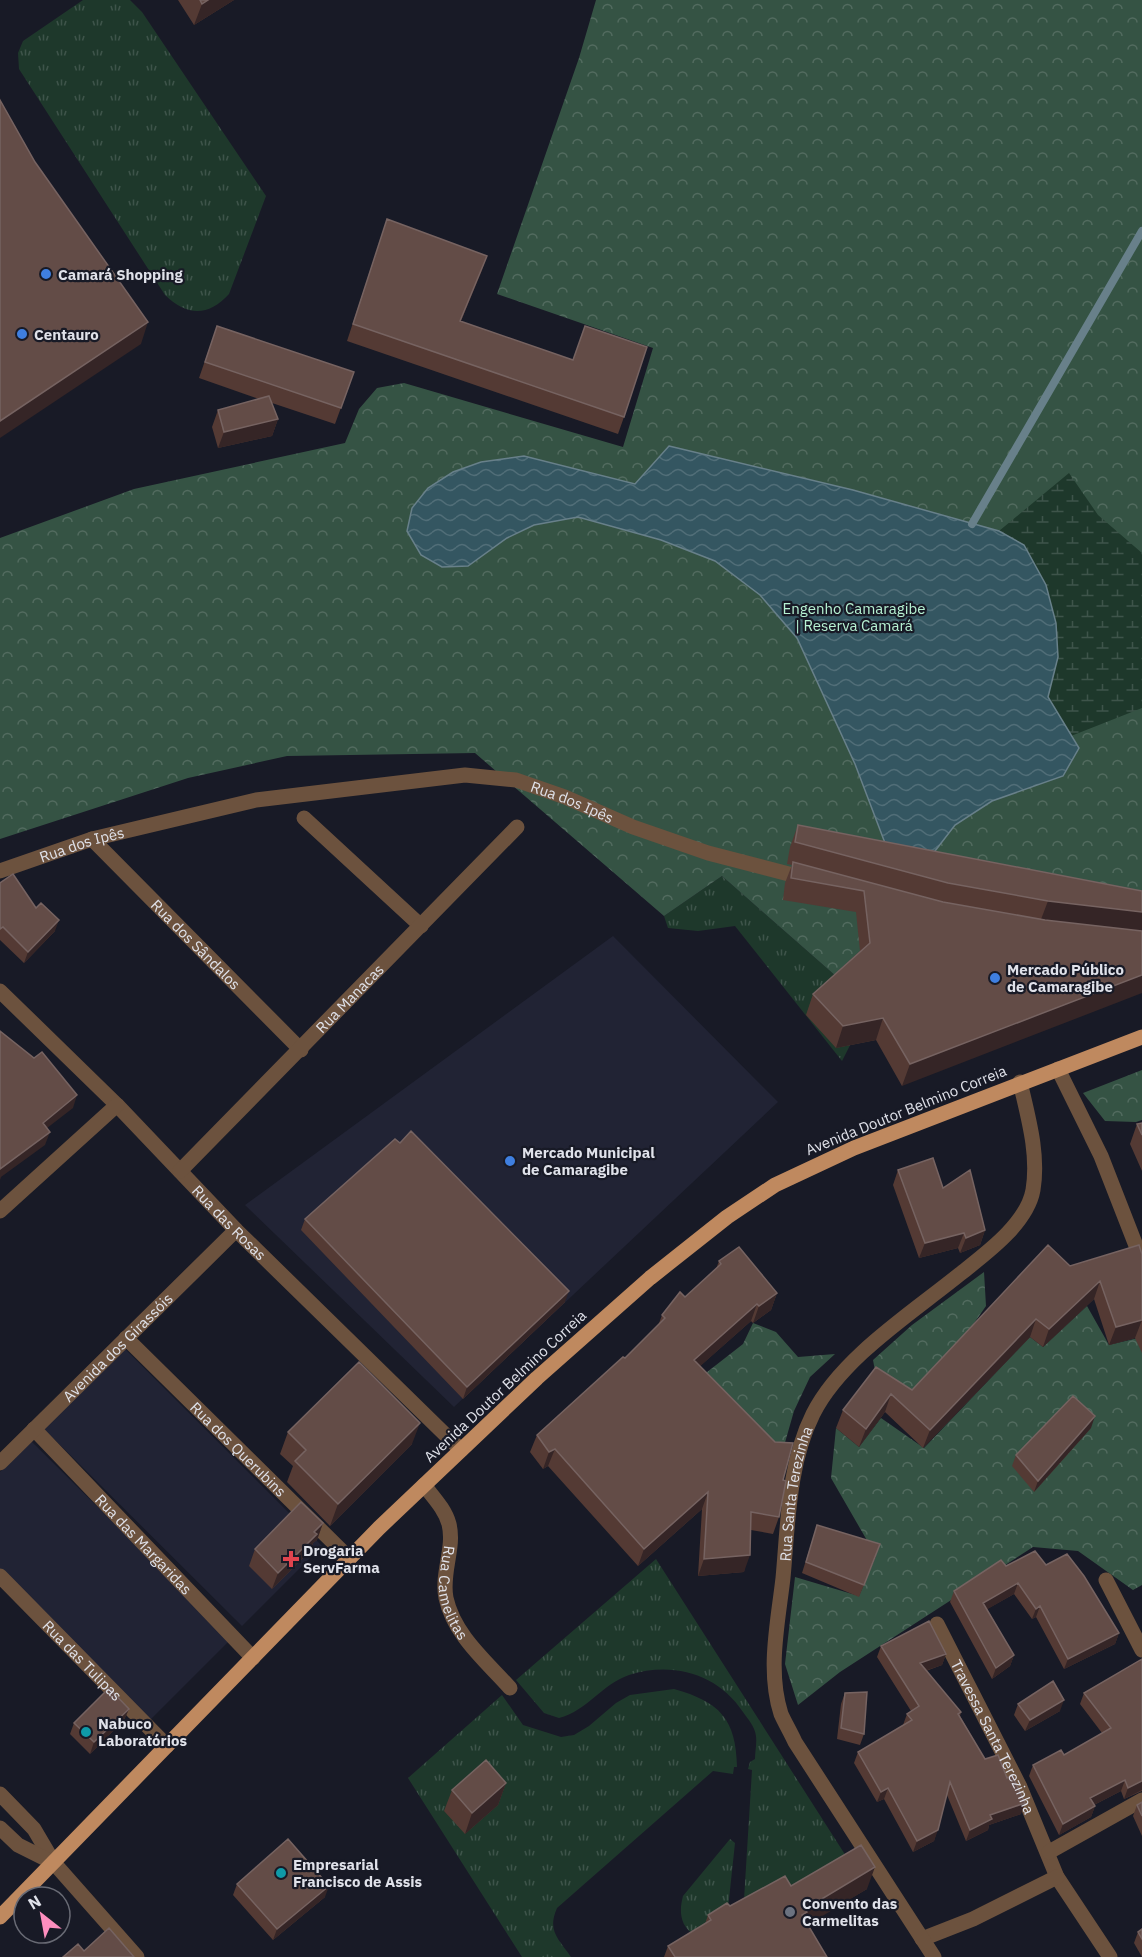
<svg xmlns="http://www.w3.org/2000/svg" width="1142" height="1957" viewBox="0 0 1142 1957" font-family="'IBM Plex Sans',sans-serif">
  <style>
    .built { fill: #212334 }
    .grass { fill: url(#grass-tufts) }
    .forest { fill: url(#forest-crowns) }
    .wetland { fill: url(#wetland-marsh) }
    .water { fill: url(#water-waves); stroke: #68808a; stroke-width: 1.5 }
    .lines { fill: none; stroke-linecap: round; stroke-linejoin: round }
    .stream { stroke: #68808a; stroke-width: 8 }
    .minor { stroke: #6c523e; stroke-width: 15 }
    .major { stroke: #bf895f; stroke-width: 15 }
    .wall { fill: #543a34 }
    .shaded-wall { fill: #352526 }
    .building { fill: #634c47; stroke: #766361; stroke-width: 1.5 }
    .shop-dot { fill: #3f7fe0; stroke: #181a26; stroke-width: 2 }
    .health-dot { fill: #e0444e; stroke: #181a26; stroke-width: 2 }
    .culture-dot { fill: #0f9aa8; stroke: #181a26; stroke-width: 2 }
    .worship-dot { fill: #6b7280; stroke: #181a26; stroke-width: 2 }
    .labels { text-anchor: middle; dominant-baseline: central; stroke-width: 4.5; stroke-linejoin: round; paint-order: stroke }
    .poi-label { font-size: 15px; font-weight: bold; fill: #e0e2ea; stroke: #181a26; text-anchor: start }
    .park-label { font-size: 15px; fill: #b7f2d3; stroke: #181a26 }
    .street-label { font-size: 15px; fill: #e0e2ea; stroke: #181a26 }
  </style>
  <defs>
    <pattern id="grass-tufts" width="24" height="20" patternUnits="userSpaceOnUse" patternTransform="scale(1.5)"><rect width="24" height="20" fill="#1e382b"/><path d="M3 7l-1-3M5 7V3M7 7l1-3M15 17l-1-3M17 17v-4M19 17l1-3" fill="none" stroke="#3e544a"/></pattern>
    <pattern id="forest-crowns" width="20" height="18" patternUnits="userSpaceOnUse" patternTransform="scale(1.5)"><rect width="20" height="18" fill="#355344"/><path d="M2 6a3 3 0 1 1 6 0M12 15a3 3 0 1 1 6 0" fill="none" stroke="#526b5f"/></pattern>
    <pattern id="wetland-marsh" width="20" height="14" patternUnits="userSpaceOnUse" patternTransform="scale(1.5)"><rect width="20" height="14" fill="#1e382b"/><path d="M1 5h8M5 5V1M11 12h8M15 12V8" fill="none" stroke="#3e544a"/></pattern>
    <pattern id="water-waves" width="16" height="10" patternUnits="userSpaceOnUse" patternTransform="scale(1.5)"><rect width="16" height="10" fill="#345661"/><path d="M0 5q4-4 8 0t8 0" fill="none" stroke="#516e78"/></pattern>
  </defs>
  <rect width="100%" height="100%" fill="#181a26"/>
  <path class="built" d="M613 936 778 1102 454 1407 245 1205Z
    M123 1347 322 1546 242 1626 43 1428Z
    M31 1441 231 1639 150 1720 0 1570V1472Z"/>
  <path class="grass" d="M83 0H130L142 12 266 196 229 294C208 317 187 316 165 295L19 69 18 53 23 41Z
    M722 876 870 1006 842 1061 735 926 698 931 668 928 664 916Z
    M656 1559 853 1867 828 1881 841 1904 798 1930 743 1916 752 1770 748 1769 750 1762 755 1759C755 1752 757 1743 756 1736 755 1727 748 1719 743 1712 718 1674 673 1661 629 1675 602 1684 587 1711 559 1718L544 1713 516 1680Z
    M674 1689C720 1702 736 1719 737 1767H734L733 1774 713 1771 557 1908C547 1931 558 1938 571 1957H522L408 1778 502 1695 523 1725 561 1737 574 1735 589 1726 616 1703 630 1695Z
    M730 1839 735 1843 727 1918 693 1934C680 1925 679 1911 683 1896Z"/>
  <path class="forest" d="M596 0H1142V911L870 1006 722 876 664 916 475 753 287 756 188 778 0 839V538L134 489 345 443 359 409 377 388 404 383 623 447 653 348 497 294 579 58Z
    M1142 1070V1120L1136 1122 1105 1121 1083 1093Z
    M984 1272 986 1306 943 1368 918 1394 876 1376 873 1360 912 1325Z
    M1087 1306 1109 1345 1142 1337V1585L1133 1590 1078 1551 1033 1547 840 1672 798 1705 785 1664 795 1577 859 1596 876 1556 831 1478 836 1428 859 1447 881 1418 924 1448 1030 1337 1043 1347Z
    M753 1323 776 1332 798 1357 835 1354 810 1377 794 1411 780 1460 702 1376 743 1344Z"/>
  <path class="wetland" d="M1069 473 1098 515 1142 553V708L1071 736 1048 697 1058 657 1024 545 999 531Z"/>
  <path class="water" d="M669 446 853 490 999 531 1024 545 1046 585 1056 623 1058 657 1048 697 1079 748 1063 776 992 801 955 825 925 864 885 843 855 764 797 638 760 595 715 561 661 540 578 517 534 525 507 538 468 566 442 567 421 555 407 531 412 508 428 488 453 472 481 462 524 456 635 484Z"/>
  <g class="lines">
    <path class="stream" d="M972 524 1142 231"/>
    <g class="minor">
      <path d="M304 818 421 926"/>
      <path id="s1" d="M92 839 301 1050"/>
      <path id="s2" d="M0 871 92 839 256 800 465 775 516 780 565 797 633 827 708 853 808 879"/>
      <path id="s3" d="M0 991 117 1105 236 1230 461 1450"/>
      <path d="M1058 1069 1101 1156 1142 1261"/>
      <path id="s4" d="M180 1171 517 827"/>
      <path d="M0 1211 117 1105"/>
      <path id="s5" d="M126 1338 349 1558"/>
      <path id="s6" d="M34 1429 253 1658"/>
      <path id="s7" d="M0 1463 236 1230"/>
      <path id="s8" d="M424 1485C433 1497 445 1509 449 1524 455 1548 441 1573 446 1598 454 1635 486 1661 510 1688"/>
      <path id="s9" d="M0 1576 167 1746"/>
      <path d="M1106 1580 1142 1650"/>
      <path id="s10" d="M937 1624 1020 1787 1057 1877 1110 1957"/>
      <path d="M0 1794 34 1829 54 1863 137 1957"/>
      <path d="M0 1828 18 1845 54 1863"/>
      <path d="M1049 1852 1142 1800"/>
      <path d="M922 1939 973 1919 1057 1877"/>
      <path id="s11" d="M934 1957 795 1742C791 1733 785 1723 781 1714 767 1671 778 1622 783 1578 788 1525 788 1464 813 1414 841 1358 912 1313 960 1274 985 1254 1027 1224 1033 1190 1039 1154 1028 1117 1020 1082"/>
    </g>
    <path class="major" d="M0 1917 379 1528 537 1378 650 1278 727 1217 775 1185 854 1148 1142 1037"/>
  </g>
  <path class="wall" d="M178 0H234L194 25Z
    M387 219 487 256 461 321 624 417 618 434 347 341Z
    M217 326 354 372 335 424 272 403 278 419 272 436 218 448 212 427 218 410 259 399 199 378Z
    M798 825 1142 891 902 1086 876 1040 836 1048 806 1015 813 994 860 951 856 912 783 900 785 883 792 865 787 864 790 847Z
    M0 883 36 908 55 931 24 963 0 940Z
    M1142 1123V1171L1130 1144 1137 1124Z
    M898 1170 943 1188 985 1230 980 1245 960 1253 958 1248 919 1258 893 1185Z
    M305 1219 565 1302 463 1399 301 1230Z
    M1142 1254V1353L1135 1338 1109 1345 1094 1299 1043 1347 1030 1337 923 1448 885 1412 859 1447 836 1428 843 1410 876 1367 912 1390 1070 1266Z
    M719 1261 777 1293 771 1310 753 1323 751 1321 700 1366 783 1480 779 1517 773 1534 751 1530 744 1572 698 1576 702 1509 638 1566 548 1466 543 1469 530 1452 537 1435 625 1358 658 1326 662 1315 685 1297 716 1269Z
    M1091 1428 1034 1492 1012 1466 1016 1455Z
    M288 1432 412 1444 330 1526 287 1482 293 1466 280 1454Z
    M323 1523 317 1540 313 1543 311 1550 272 1589 249 1566 255 1549Z
    M817 1525 876 1555 859 1597 802 1573Z
    M1046 1565 1119 1633 1115 1644 1064 1669 1036 1617 1032 1619 1014 1594 987 1609 1014 1655 1010 1666 992 1679 950 1602 954 1591 1006 1566Z
    M881 1646 946 1654 942 1665 926 1671 961 1712 960 1716 985 1759 1021 1814 989 1825 988 1830 966 1841 947 1795 934 1841 913 1852 884 1799 877 1802 854 1763 858 1752 903 1725 907 1714 911 1711 877 1657Z
    M1142 1659V1791L1124 1799 1121 1791 1094 1805 1095 1806 1091 1817 1059 1835 1029 1776 1033 1765 1064 1755 1102 1733 1080 1704 1084 1693Z
    M845 1693 864 1734 860 1745 837 1739 841 1704Z
    M1018 1704 1060 1711 1025 1731 1014 1715Z
    M129 1709 124 1720 90 1754 70 1734 74 1723Z
    M506 1783 498 1805 465 1834 444 1811 452 1790Z
    M1142 1802V1836L1133 1816 1137 1805Z
    M237 1884 325 1897 273 1940 233 1895Z
    M791 1886 867 1889 807 1924 827 1957H664L668 1946 705 1924 708 1915Z
    M1142 1929V1957L1134 1943 1138 1932Z"/>
  <path class="shaded-wall" d="M208 0H234L194 25 202 4Z
    M487 256 481 273 454 338 460 321Z
    M148 322 141 344 0 438V421Z
    M278 419 272 436 218 448 224 432Z
    M1048 901 1142 912V934L1040 922Z
    M59 920 55 931 24 963 28 952Z
    M1142 975V993L902 1086 910 1064Z
    M883 1018 876 1040 836 1048 843 1026Z
    M77 1095 73 1108 38 1135 43 1123Z
    M50 1132 45 1145 1 1177 0 1180V1169Z
    M985 1230 980 1245 960 1253 966 1238Z
    M964 1233 958 1248 919 1258 925 1243Z
    M1100 1281 1094 1299 1043 1347 1049 1329Z
    M569 1291 565 1302 463 1399 467 1387Z
    M777 1293 771 1310 753 1323 759 1306Z
    M757 1304 751 1321 688 1377 694 1360Z
    M1036 1319 1030 1337 923 1448 930 1430Z
    M1142 1320 1135 1338 1109 1345 1116 1327Z
    M891 1394 885 1412 859 1447 866 1429Z
    M1095 1416 1091 1428 1034 1492 1038 1481Z
    M420 1423 412 1444 330 1526 338 1504Z
    M555 1449 548 1466 543 1469 549 1452Z
    M708 1492 702 1509 638 1566 644 1549Z
    M323 1523 317 1540 313 1543 311 1550 272 1589 278 1573Z
    M750 1555 744 1572 698 1576 704 1559Z
    M1018 1583 1014 1594 979 1614 983 1603Z
    M1040 1606 1036 1617 1032 1619 1036 1609Z
    M1119 1633 1115 1644 1064 1669 1068 1659Z
    M946 1654 942 1665 916 1674 920 1663Z
    M1014 1655 1010 1666 992 1679 996 1668Z
    M1064 1700 1060 1711 1025 1731 1030 1720Z
    M129 1709 124 1720 90 1754 94 1742Z
    M1125 1780 1121 1791 1086 1809 1090 1798Z
    M1142 1781V1790L1124 1799 1128 1788Z
    M506 1783 498 1805 465 1834 472 1813Z
    M888 1788 884 1799 877 1802 881 1792Z
    M1025 1803 1021 1814 989 1825 988 1830 966 1841 970 1830 990 1815Z
    M1095 1806 1091 1817 1059 1835 1063 1824Z
    M938 1830 934 1841 913 1852 917 1841Z
    M875 1867 867 1889 801 1929 802 1915 805 1909Z
    M329 1886 325 1897 273 1940 277 1929Z"/>
  <path class="building" d="M200 0H208L202 4Z
    M0 100 35 162 148 322 0 421Z
    M387 219 487 256 460 321 573 360 585 326 647 347 624 417 353 324Z
    M217 326 354 372 341 408 205 362Z
    M269 396 278 419 224 432 218 410Z
    M798 825 1142 891V912L1048 901 948 883 795 842Z
    M793 862 943 902 1045 920 1142 931V975L910 1064 883 1018 843 1026 813 994 870 943 864 891 791 878Z
    M13 874 36 908 41 903 59 920 28 952 3 927 0 929V883Z
    M0 1031 34 1058 42 1052 77 1095 43 1123 50 1132 0 1169Z
    M1142 1123V1135L1137 1124Z
    M411 1131 569 1291 467 1387 305 1219 395 1139 400 1143Z
    M933 1158 943 1188 970 1170 985 1230 966 1238 964 1233 925 1243 898 1170Z
    M1048 1245 1070 1266 1139 1245 1142 1254V1320L1116 1327 1100 1281 1049 1329 1036 1319 930 1430 891 1394 866 1429 843 1410 876 1367 912 1390Z
    M739 1247 777 1293 759 1306 757 1304 694 1360 775 1442 793 1443 783 1480 786 1481 779 1517 751 1512 750 1555 704 1559 708 1492 644 1549 555 1449 549 1452 537 1435 623 1357 625 1358 665 1318 662 1315 680 1292 685 1297 721 1264 719 1261Z
    M359 1362 420 1423 338 1504 295 1461 306 1450 288 1432Z
    M1073 1396 1095 1416 1038 1481 1016 1455Z
    M301 1502 323 1523 314 1532 317 1534 278 1573 255 1549Z
    M817 1525 880 1544 864 1585 806 1562Z
    M1035 1551 1046 1565 1067 1554 1084 1576 1119 1633 1068 1659 1040 1606 1036 1609 1018 1583 983 1603 1014 1655 996 1668 954 1591 1001 1560 1006 1566Z
    M929 1621 946 1654 920 1663 961 1712 958 1714 985 1759 998 1755 1007 1778 1012 1775 1025 1803 990 1815 992 1819 970 1830 950 1782 938 1830 917 1841 888 1788 881 1792 858 1752 912 1720 907 1714 919 1706 881 1646Z
    M1142 1659V1781L1128 1788 1125 1780 1090 1798 1095 1806 1063 1824 1033 1765 1061 1750 1064 1755 1111 1728 1084 1693Z
    M1053 1681 1064 1700 1030 1720 1018 1704Z
    M109 1688 129 1709 94 1742 74 1723Z
    M867 1692 864 1734 841 1728 845 1693Z
    M486 1760 506 1783 472 1813 452 1790Z
    M1142 1802V1816L1137 1805Z
    M288 1839 329 1886 277 1929 237 1884Z
    M861 1845 875 1867 805 1909 807 1912 802 1915 827 1957H675L668 1946 711 1920 708 1915 727 1903 730 1906 785 1876 791 1886Z
    M109 1928 134 1957H63L78 1944 84 1951Z
    M1142 1929V1939L1138 1932Z"/>
  <g class="shop-dot">
    <circle cx="46" cy="274" r="6"/>
    <circle cx="22" cy="334" r="6"/>
    <circle cx="995" cy="978" r="6"/>
    <circle cx="510" cy="1161" r="6"/>
  </g>
  <path class="health-dot" d="M288 1550h6v6h6v6h-6v6h-6v-6h-6v-6h6z"/>
  <g class="culture-dot">
    <circle cx="86" cy="1732" r="6"/>
    <circle cx="281" cy="1873" r="6"/>
  </g>
  <circle class="worship-dot" cx="790" cy="1912" r="6"/>
  <g class="labels">
    <g class="poi-label">
      <text x="58" y="274">Camará Shopping</text>
      <text x="34" y="334">Centauro</text>
      <text x="1007" y="969">Mercado Público<tspan x="1007" dy="17">de Camaragibe</tspan></text>
      <text x="522" y="1152">Mercado Municipal<tspan x="522" dy="17">de Camaragibe</tspan></text>
      <text x="303" y="1550">Drogaria<tspan x="303" dy="17">ServFarma</tspan></text>
      <text x="98" y="1723">Nabuco<tspan x="98" dy="17">Laboratórios</tspan></text>
      <text x="293" y="1864">Empresarial<tspan x="293" dy="17">Francisco de Assis</tspan></text>
      <text x="802" y="1903">Convento das<tspan x="802" dy="17">Carmelitas</tspan></text>
    </g>
    <g class="park-label">
      <text x="854" y="608">Engenho Camaragibe<tspan x="854" dy="17">| Reserva Camará</tspan></text>
    </g>
    <g class="street-label">
      <text stroke="none"><textPath href="#s2" startOffset="588">Rua dos Ipês</textPath></text>
      <text stroke="none"><textPath href="#s2" startOffset="86">Rua dos Ipês</textPath></text>
      <text stroke="none"><textPath href="#s1" startOffset="148">Rua dos Sândalos</textPath></text>
      <text stroke="none"><textPath href="#s4" startOffset="242">Rua Manacas</textPath></text>
      <text transform="translate(906 1110) rotate(-22)">Avenida Doutor Belmino Correia</text>
      <text stroke="none"><textPath href="#s3" startOffset="326">Rua das Rosas</textPath></text>
      <text stroke="none"><textPath href="#s7" startOffset="165">Avenida dos Girassóis</textPath></text>
      <text transform="translate(505 1386) rotate(-43)">Avenida Doutor Belmino Correia</text>
      <text stroke="none"><textPath href="#s5" startOffset="158">Rua dos Querubins</textPath></text>
      <text stroke="none"><textPath href="#s11" startOffset="510">Rua Santa Terezinha</textPath></text>
      <text stroke="none"><textPath href="#s6" startOffset="159">Rua das Margaridas</textPath></text>
      <text stroke="none"><textPath href="#s8" startOffset="117">Rua Camelitas</textPath></text>
      <text stroke="none"><textPath href="#s9" startOffset="118">Rua das Tulipas</textPath></text>
      <text stroke="none"><textPath href="#s10" startOffset="126">Travessa Santa Terezinha</textPath></text>
    </g>
  </g>
  <g transform="translate(42 1915) rotate(329)"><circle r="28" fill="#181a26" stroke="#686a74" stroke-width="1.5"/>
  <path d="M0-4.5L10 22L0 15L-10 22Z" fill="#fd8ebe"/>
  <text y="-9" font-size="16" font-weight="bold" text-anchor="middle" fill="#e0e2ea">N</text>
  </g>
</svg>
